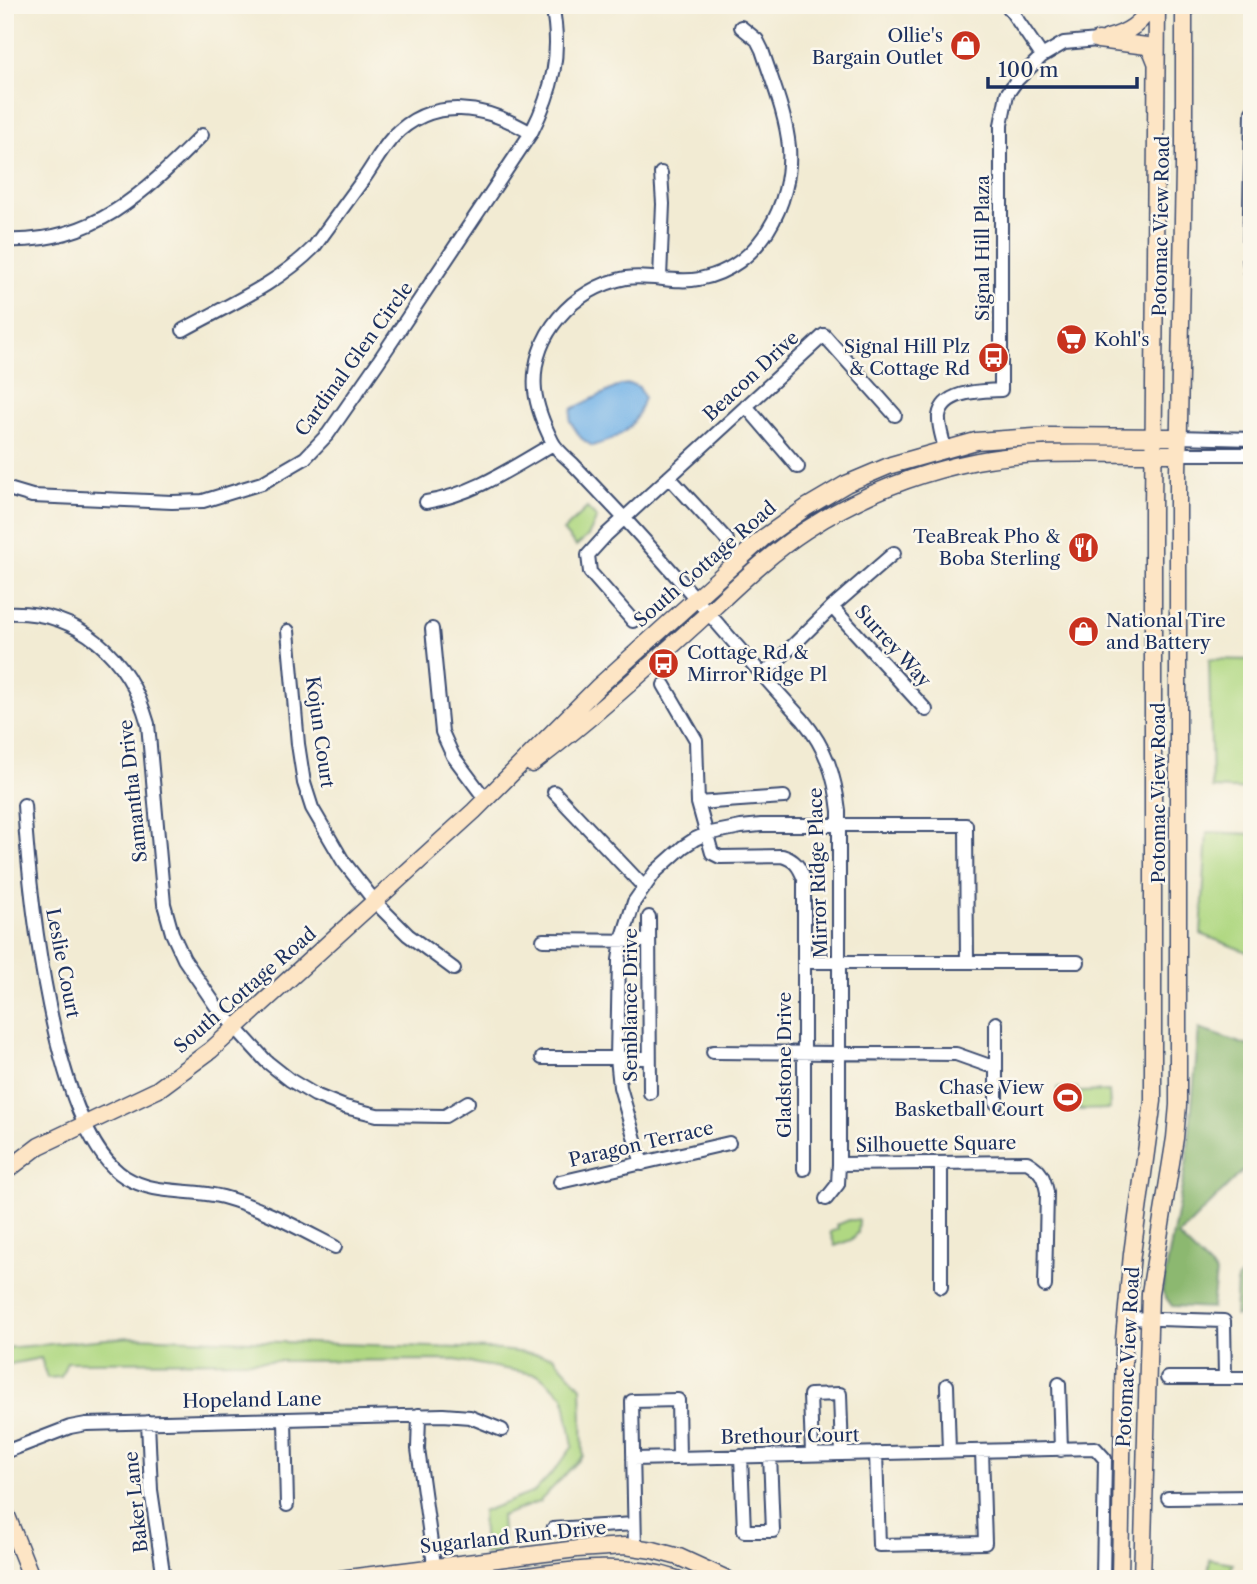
<svg xmlns="http://www.w3.org/2000/svg" width="1257" height="1584" viewBox="0 0 1257 1584" font-family="'Libre Caslon Text',serif">
  <style>
    .green { fill: #b0d882; stroke: #668470; stroke-width: 2 }
    .forest { fill: #8cb870; stroke: #547467; stroke-width: 2 }
    .water { fill: #74b3e7; stroke: #4871a2; stroke-width: 2 }
    .lines { fill: none; stroke-linecap: round; stroke-linejoin: round }
    .street-casing { stroke: #3b4b70; stroke-width: 16 }
    .secondary-casing { stroke: #3b4b70; stroke-width: 19 }
    .street { stroke: #fff; stroke-width: 12 }
    .secondary { stroke: #fde5c5; stroke-width: 16 }
    .labels { text-anchor: middle; dominant-baseline: central; stroke-width: 5; stroke-linejoin: round; paint-order: stroke }
    .poi-label { font-size: 19px; fill: #1b2f5e; stroke: #fbf7ec; text-anchor: end }
    .street-label { font-size: 19px; fill: #1b2f5e; stroke: #fbf7ec }
  </style>
  <rect width="100%" height="100%" fill="#fbf7ec"/>
  <filter id="ink" filterUnits="userSpaceOnUse"><feTurbulence type="fractalNoise" baseFrequency=".0143" numOctaves="2"/><feDisplacementMap in="SourceGraphic" scale="14" xChannelSelector="R" yChannelSelector="G"/><feConvolveMatrix kernelMatrix="1 2 1 2 8 2 1 2 1" color-interpolation-filters="sRGB"/></filter>
  <filter id="wash" filterUnits="userSpaceOnUse"><feTurbulence type="fractalNoise" baseFrequency=".00686" numOctaves="4" result="noise"/><feDisplacementMap in="SourceGraphic" scale="28" xChannelSelector="R" yChannelSelector="G"/><feGaussianBlur stdDeviation="1.57" result="paint"/><feColorMatrix in="noise" values="0 0 0 0 0 0 0 0 0 0 0 0 0 0 0 0 0 1.4 0 .05"/><feComposite in="paint" operator="in"/></filter>
  <g filter="url(#wash)">
    <rect width="100%" height="100%" fill="#f2ebd3"/>
    <path class="green" d="M587 508 597 518 588 536 576 546 563 531Z
      M1209 659 1252 660V790L1212 788Z
      M1207 832 1252 834V954L1201 934Z
      M1057 1088H1077L1078 1092 1109 1091 1110 1109 1079 1110 1078 1095 1077 1107 1058 1108Z
      M849 1220H859L858 1233 851 1240 835 1246 830 1232 838 1229 837 1225Z
      M130 1337 491 1349 553 1356 581 1387 583 1456 539 1502 501 1516 503 1551 484 1555 482 1512 534 1492 556 1469 573 1446 564 1396 539 1375 455 1360 67 1362 61 1377 47 1378 41 1358 5 1365V1348Z
      M1210 1559 1233 1563 1228 1579H1212V1576L1208 1575Z"/>
    <path class="forest" d="M1199 1029 1252 1047V1162L1178 1236 1216 1273 1212 1308 1172 1306 1162 1292 1187 1160Z
      M1252 1264V1315L1235 1316 1237 1280Z"/>
    <path class="water" d="M631 384 639 387 644 397C635 429 623 437 592 446L581 438 570 421 572 409 621 385Z"/>
  </g>
  <g filter="url(#ink)">
    <g class="lines">
      <defs>
        <path id="street" d="M1007 5 1042 56
          M741 27 757 40 762 50C772 81 786 114 789 147 793 204 759 268 699 279 675 284 650 274 626 278 573 288 530 336 535 391 537 408 544 425 552 441 556 450 566 457 573 464 590 482 607 500 624 518 685 584 742 654 803 720 826 748 835 775 839 811V1164L838 1184 826 1199
          M1252 112 1249 259 1252 282
          M5 240C94 244 144 193 202 135
          M660 278 663 204 661 173
          M183 330C228 305 278 284 314 247 331 224 348 200 365 177 374 164 382 149 393 137 433 95 487 106 531 133
          M746 406 798 467
          M1178 437 1252 439
          M945 449C943 439 938 426 939 416 943 390 982 391 1001 390V125L1007 94 1017 80 1042 56 1064 43 1098 40
          M1178 454H1252
          M669 477 727 540
          M5 488 32 496 172 502 203 501 262 483 305 458 328 434 378 362 531 133C553 90 562 53 552 5
          M426 502C473 495 513 467 553 444
          M832 607 926 710
          M5 613C79 609 129 657 148 724L164 904 172 933 184 959 216 1006 266 1061 290 1080 315 1095 345 1107 377 1115 445 1116 468 1102
          M633 621 590 572 588 555 607 534 824 335 895 415
          M432 629 442 732 453 756 486 800
          M288 631 298 744 304 783 312 808 343 861 376 903 408 935 454 969
          M762 676 832 607 894 553
          M664 685 696 740 698 803 712 853 720 857 782 856C795 860 799 866 804 879V1169
          M554 792 643 886
          M698 803 784 797
          M24 805C29 888 52 1131 125 1177 156 1196 190 1188 223 1197 263 1208 298 1228 335 1247
          M649 917 650 1093
          M543 940 649 941
          M804 962H1078
          M713 1052 956 1054 987 1065 996 1064
          M542 1058H649
          M996 1103V1023
          M642 1164 620 1087 617 1058 619 960 622 940 634 902 655 872 683 847 695 839 706 834 741 827 761 825H966L967 962
          M839 1164 1027 1162C1041 1170 1044 1177 1047 1192L1045 1286
          M560 1182 729 1143
          M941 1287V1164
          M1126 1318 1224 1321 1225 1377
          M1167 1378H1252
          M1059 1384 1061 1450
          M947 1385 949 1451
          M419 1415 418 1449 436 1579
          M285 1420 287 1505
          M148 1422 151 1490 164 1579
          M5 1452 70 1427 86 1424 443 1415 470 1417 502 1430
          M812 1453 810 1395 840 1394 842 1454
          M876 1453 879 1545 985 1543 982 1451
          M741 1456 744 1531H773L770 1455
          M633 1459 1095 1448 1105 1459 1103 1579
          M1168 1498 1252 1497
          M553 1529 634 1524
          M635 1547 632 1401 678 1400 679 1458"/>
        <path id="secondary" d="M1108 38C1127 33 1142 24 1151 5
          M1098 40 1147 46 1152 52 1156 62
          M532 764C590 720 643 672 697 623 732 591 766 556 806 530 858 496 916 473 977 461 1041 449 1113 455 1178 454
          M5 1172 39 1146 157 1090 211 1050 474 811 599 686 763 538 807 507 846 484 891 465 976 441 1049 436 1178 437
          M5 1511 32 1579
          M340 1579 577 1549 625 1546 653 1550 679 1557 727 1579
          M504 1579C562 1572 620 1560 677 1579
          M1120 1579 1124 1339 1132 1254 1153 1101V513L1157 5
          M1142 1579 1150 1293 1175 1138 1178 1105V473L1184 168V5"/>
      </defs>
      <use href="#street" class="street-casing"/>
      <use href="#secondary" class="secondary-casing"/>
      <use href="#street" class="street"/>
      <use href="#secondary" class="secondary"/>
    </g>
  </g>
  <defs>
    <symbol id="shop-disc" viewBox="-11 -11 22 22"><circle r="9.5" fill="#c8321e" stroke="#fbf7ec"/><path d="M-5-2.5h2.3a2.7 3.5 0 0 1 5.4 0H5L5.5 6h-11ZM-1.5-2.5h3a1.5 2.3 0 0 0-3 0Z" fill="#fff"/></symbol>
    <symbol id="supermarket-disc" viewBox="-11 -11 22 22"><circle r="9.5" fill="#c8321e" stroke="#fbf7ec"/><path d="M-6-5.5h2.5l.6 2H6L4.5 2H-2.5L-4.4-4H-6ZM-1.5 3.2a1.3 1.3 0 1 0 .1 0ZM3 3.2a1.3 1.3 0 1 0 .1 0Z" fill="#fff"/></symbol>
    <symbol id="bus-disc" viewBox="-11 -11 22 22"><circle r="9.5" fill="#c8321e" stroke="#fbf7ec"/><path d="M-5-6H5V4H4V6H2V4H-2V6H-4V4H-5ZM-3.5-4V0h7V-4ZM-3.5 1.2v1.5H-2V1.2ZM2 1.2v1.5H3.5V1.2Z" fill="#fff"/></symbol>
    <symbol id="restaurant-disc" viewBox="-11 -11 22 22"><circle r="9.5" fill="#c8321e" stroke="#fbf7ec"/><path d="M-5-6h1v4h1v-4h1v4h1v-4h1v5L-1.5 .5V6h-2V.5L-5-1ZM5-6V6H3V1.5H1.5Q1.5-4 5-6Z" fill="#fff"/></symbol>
    <symbol id="stadium-disc" viewBox="-11 -11 22 22"><circle r="9.5" fill="#c8321e" stroke="#fbf7ec"/><path d="M0-5a6.5 5 0 1 0 0 10a6.5 5 0 1 0 0-10ZM-3.5-1.8h7v3.6h-7Z" fill="#fff"/></symbol>
  </defs>
  <g fill-rule="evenodd">
    <use href="#shop-disc" x="948" y="28" width="35" height="35"/>
    <use href="#supermarket-disc" x="1054" y="322" width="35" height="35"/>
    <use href="#bus-disc" x="976" y="340" width="35" height="35"/>
    <use href="#restaurant-disc" x="1066" y="530" width="35" height="35"/>
    <use href="#shop-disc" x="1066" y="614" width="35" height="35"/>
    <use href="#bus-disc" x="646" y="646" width="35" height="35"/>
    <use href="#stadium-disc" x="1050" y="1080" width="35" height="35"/>
  </g>
  <g class="labels">
    <g class="poi-label">
      <text x="943" y="35">Ollie's<tspan x="943" dy="22">Bargain Outlet</tspan></text>
      <text x="1094" y="339" text-anchor="start">Kohl's</text>
      <text x="970" y="346">Signal Hill Plz<tspan x="970" dy="22">&amp; Cottage Rd</tspan></text>
      <text x="1060" y="536">TeaBreak Pho &amp;<tspan x="1060" dy="22">Boba Sterling</tspan></text>
      <text x="1106" y="620" text-anchor="start">National Tire<tspan x="1106" dy="22">and Battery</tspan></text>
      <text x="687" y="652" text-anchor="start">Cottage Rd &amp;<tspan x="687" dy="22">Mirror Ridge Pl</tspan></text>
      <text x="1044" y="1087">Chase View<tspan x="1044" dy="22">Basketball Court</tspan></text>
    </g>
    <g class="street-label">
      <text transform="translate(1161 226) rotate(-89)">Potomac View Road</text>
      <text transform="translate(982 248) rotate(-90)">Signal Hill Plaza</text>
      <text transform="translate(354 359) rotate(-54)">Cardinal Glen Circle</text>
      <text transform="translate(751 376) rotate(-43)">Beacon Drive</text>
      <text transform="translate(705 564) rotate(-41)">South Cottage Road</text>
      <text transform="translate(893 646) rotate(48)">Surrey Way</text>
      <text transform="translate(320 732) rotate(82)">Kojun Court</text>
      <text transform="translate(133 791) rotate(-96)">Samantha Drive</text>
      <text transform="translate(1158 793) rotate(-90)">Potomac View Road</text>
      <text transform="translate(818 873) rotate(-92)">Mirror Ridge Place</text>
      <text transform="translate(63 963) rotate(79)">Leslie Court</text>
      <text transform="translate(245 990) rotate(-41)">South Cottage Road</text>
      <text transform="translate(630 1005) rotate(-90)">Semblance Drive</text>
      <text transform="translate(784 1065) rotate(-90)">Gladstone Drive</text>
      <text transform="translate(641 1144) rotate(-13)">Paragon Terrace</text>
      <text transform="translate(936 1144) rotate(-1)">Silhouette Square</text>
      <text transform="translate(1128 1357) rotate(-87)">Potomac View Road</text>
      <text transform="translate(252 1400) rotate(-1)">Hopeland Lane</text>
      <text transform="translate(790 1436) rotate(-1)">Brethour Court</text>
      <text transform="translate(136 1502) rotate(-96)">Baker Lane</text>
      <text transform="translate(513 1537) rotate(-6)">Sugarland Run Drive</text>
    </g>
  </g>
  <rect width="1257" height="1584" fill="none" stroke="#fbf7ec" stroke-width="28"/>
  <path d="M988 77v10h149v-10" fill="none" stroke="#1b2f5e" stroke-width="3.5"/>
  <text x="998" y="77" font-size="21" fill="#1b2f5e" stroke="#fbf7ec" stroke-width="5" paint-order="stroke">100 m</text>
</svg>
